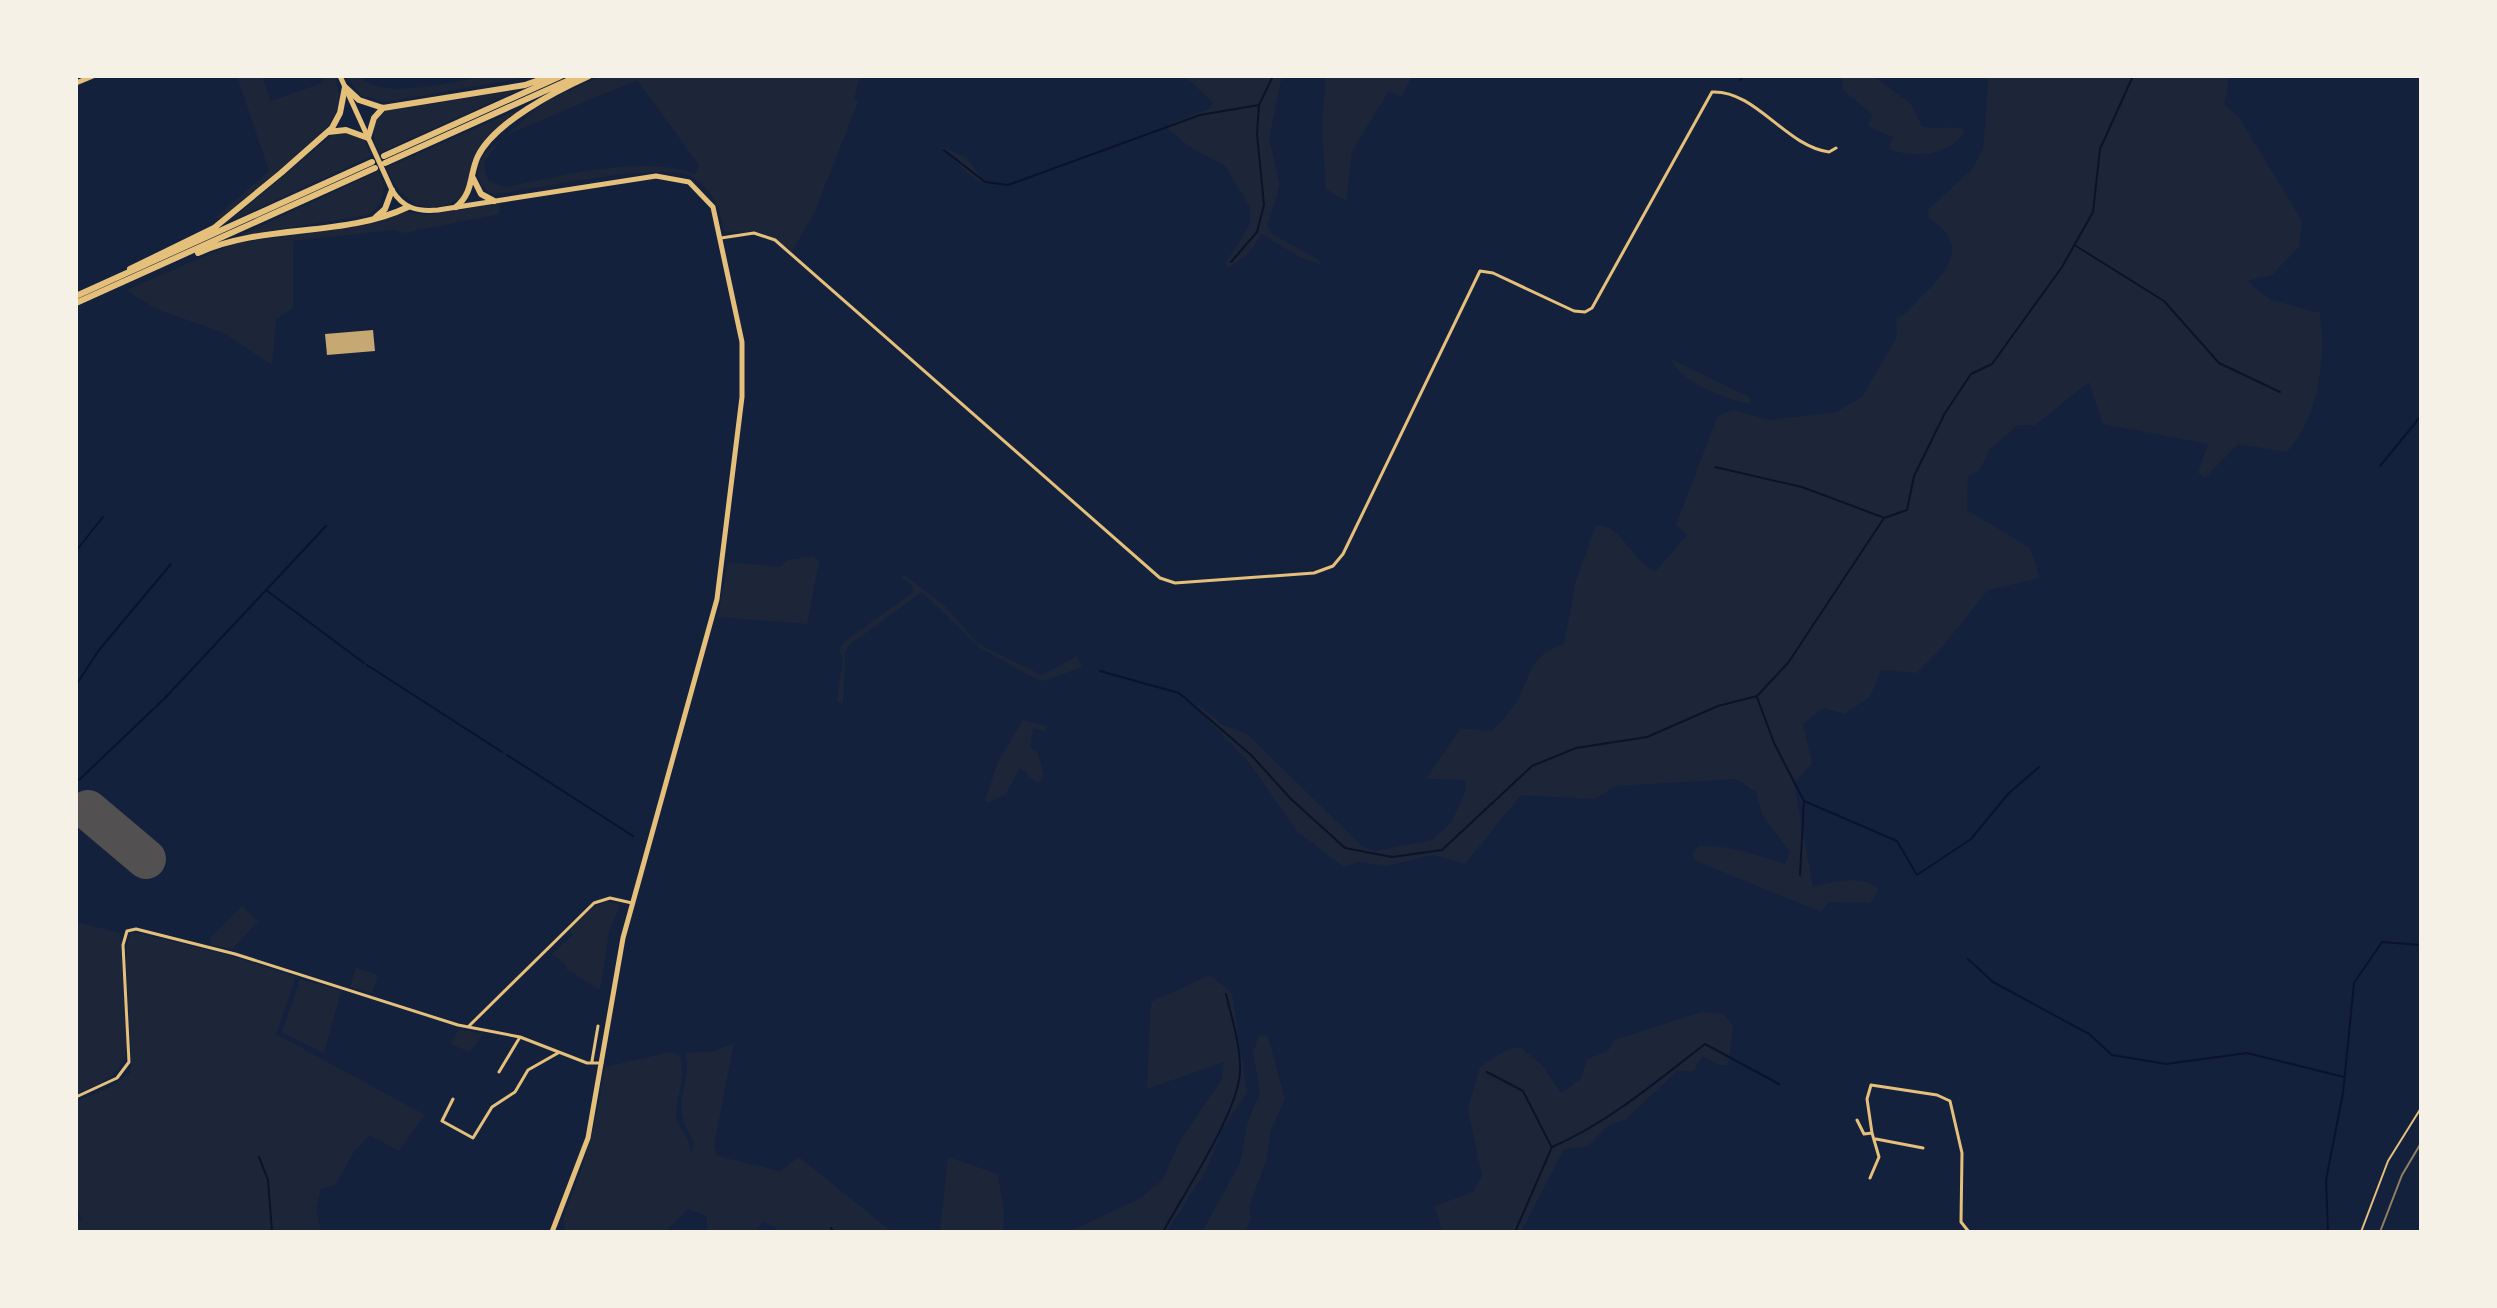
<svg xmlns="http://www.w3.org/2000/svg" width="2497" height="1308" viewBox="0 0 2497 1308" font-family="Arial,sans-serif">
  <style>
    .green { fill: #1d2539; fill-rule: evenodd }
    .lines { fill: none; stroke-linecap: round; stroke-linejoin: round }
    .stream { stroke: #0b132b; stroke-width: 2 }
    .runway { stroke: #525050; stroke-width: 40 }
    .building { fill: #c6a872 }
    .path { stroke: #e5c07b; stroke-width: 2 }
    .minor { stroke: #e5c07b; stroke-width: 3 }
    .secondary { stroke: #e5c07b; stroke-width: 5 }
    .primary { stroke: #e5c07b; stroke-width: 5 }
    .motorway { stroke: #e5c07b; stroke-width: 6 }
    .rail { stroke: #918062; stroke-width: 2 }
  </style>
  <rect width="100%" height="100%" fill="#14213d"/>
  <path class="green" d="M237 76H262L271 101 322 83 326 76H334C339 87 341 101 336 112 323 144 251 195 222 218H215L269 171Z
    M345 76H359C383 103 458 79 491 76 506 75 521 76 535 76L386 102 362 96Z
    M600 76H860L854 99 858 102 814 213 792 252C767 229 757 231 724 232 721 210 712 187 690 176 657 161 536 190 494 194 476 187 475 171 483 155L543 103ZM637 80 699 165 695 174C644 154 559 176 506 187 489 184 485 180 484 162L504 136Z
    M1185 76H1282L1269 138 1280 185 1267 226 1274 235 1319 260 1320 264 1299 257 1262 234 1247 255 1229 267 1225 264 1250 224V207L1225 166 1190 147 1168 129 1167 125 1211 108 1213 103Z
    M1326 76H1412L1402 97 1389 91 1352 151 1346 201 1326 189 1322 126Z
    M1841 76H1873L1910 103 1922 126C1936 131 1949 125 1963 129L1964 134C1944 157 1915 158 1888 149L1893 137 1867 126 1873 115 1843 90Z
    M1986 76H2229L2224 105 2238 116 2302 221 2299 247 2272 275 2247 281 2271 300 2320 313C2326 361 2319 416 2287 452L2238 444 2205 478 2198 473 2208 444 2103 424 2089 382 2035 425H2018L1990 449 1979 471 1968 476 1967 510 2030 548 2040 578 1988 590 1944 645 1916 673 1881 670 1870 697 1844 714 1824 708 1803 724 1812 763 1794 784 1813 887C1834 882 1860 874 1879 889L1870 903 1829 902 1821 912 1694 860 1693 854 1698 846C1734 845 1752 855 1785 864L1790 852 1762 814 1756 792 1736 779 1616 786 1595 799 1521 795 1465 864 1433 855 1386 866 1358 862 1344 867 1297 831 1248 761 1195 707 1198 705 1223 725 1247 734 1362 846 1374 851 1432 840 1451 823 1465 792 1466 780 1426 779 1461 728 1492 731C1499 723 1508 715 1514 706 1533 677 1525 657 1564 644L1576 581 1596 525C1623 525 1632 563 1656 571L1687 535 1676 525 1718 415 1734 410 1770 420 1836 412 1862 397 1897 337 1896 319C1908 313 1910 308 1919 299 1947 272 1972 246 1929 218L1928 210 1973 168 1983 149 1988 85Z
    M519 90 379 153C371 136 371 126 383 111Z
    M526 106 477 151 467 190 460 199C422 218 402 202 386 168Z
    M343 132 363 139 372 156 230 221 332 135Z
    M940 146 966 157 986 184 975 180Z
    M379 171C387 190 385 203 368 215L239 236Z
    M500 203 499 214 404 233 394 230 293 241V308L276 319 272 365 224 333 156 309 126 290 236 243 368 225 406 212 427 215Z
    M1671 359 1751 398 1750 404C1727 400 1678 381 1671 359Z
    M814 556 819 562 807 624 718 617 728 562 780 567 788 560Z
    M903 574 945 606 978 644 1042 675 1077 656 1082 667 1044 681 1036 679 980 648 922 592 849 645 845 653 843 704 837 701 843 659 839 649 844 642 913 592 912 585 902 578Z
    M1023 720 1048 726 1045 731 1033 728 1030 748 1038 752 1044 776 1038 784 1020 768 1006 794 988 803 985 800 998 762Z
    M607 901 620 905 609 931 600 990 566 969 567 966 552 954 573 935 569 930 594 907Z
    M242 906 258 921 233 949 211 945 210 938Z
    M76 922 120 933 128 1045C123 1075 104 1082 76 1094Z
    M132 932 225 954 296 977 276 1034 425 1115 399 1151 370 1135 355 1150 335 1185 321 1189 316 1209 321 1232H76V1222L82 1220 76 1206V1102L112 1086 130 1073C135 1046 118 946 132 932Z
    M356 968 378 975 372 993 350 987Z
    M1210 975 1232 993 1247 1092 1222 1130 1206 1170 1167 1232H1069L1141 1198 1163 1179 1180 1141 1222 1079 1224 1062 1147 1089 1151 1002Z
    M300 979 341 991 324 1053 282 1032Z
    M1702 1012 1723 1014 1733 1025 1728 1065H1719L1703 1056 1693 1071H1677L1626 1119 1606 1127 1587 1147 1564 1149 1521 1232H1442L1435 1206 1473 1192 1482 1176 1468 1109 1480 1067 1504 1051 1520 1047 1542 1065 1561 1093 1581 1079 1587 1059 1608 1051 1614 1040Z
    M459 1029 483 1034 470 1052 450 1044Z
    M1259 1035 1268 1036 1285 1099 1271 1130 1266 1161 1249 1207 1251 1219 1245 1232H1202L1240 1163 1248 1121 1260 1093 1253 1053Z
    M734 1043 714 1145 717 1156 780 1171 799 1157 892 1232H775L777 1228 762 1222 756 1232H707V1216L688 1209 665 1232H566C560 1217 568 1204 574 1190 590 1151 598 1109 605 1067L670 1052 679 1055C688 1076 675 1098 676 1120L688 1140 691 1154 694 1141C666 1102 694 1091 685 1053L714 1051Z
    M948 1157 998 1174 1004 1211 1003 1232H940Z"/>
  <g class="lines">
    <path class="stream" d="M1740 80 1744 76
      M944 150 985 182 1008 185 1200 115 1259 105
      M2076 246 2164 301 2219 363 2280 392
      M1231 262 1257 232 1264 205 1257 134 1259 105 1273 76
      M2380 466 2421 416
      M1715 467 1802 487 1882 517
      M76 551 103 517
      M266 590 364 663
      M367 665 502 752
      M1100 671 1179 693 1251 755 1291 799 1345 848 1392 857 1442 850 1532 766 1576 748 1647 737 1718 706 1757 696 1788 663 1884 518 1907 510 1914 476 1945 413 1971 374 1992 364 2062 267 2093 212 2100 149 2133 76
      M76 685 99 650 171 564
      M1757 697 1774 743 1804 801 1897 841 1917 875 1971 839 2008 794 2039 767
      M507 755 633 836
      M76 779 79 780 165 698 326 526
      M1800 875 1804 801
      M1968 959 1993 982 2089 1034 2112 1055 2166 1064 2247 1053 2344 1077
      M1487 1072 1523 1091 1551 1146
      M259 1157 268 1180 272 1232
      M831 1228 833 1232
      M90 1231 92 1232
      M1163 1232C1184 1193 1238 1113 1240 1072 1241 1046 1232 1019 1226 994
      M1515 1232 1552 1147C1608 1123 1657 1081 1705 1044L1779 1084
      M2328 1232 2326 1180 2343 1093 2354 983 2382 942 2421 945"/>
    <path class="runway" d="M88 810 146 859"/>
  </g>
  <path class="building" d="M373 330 375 351 327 355 325 334Z"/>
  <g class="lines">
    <path class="path" d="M2361 1232 2388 1161 2421 1108"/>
    <path class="minor" d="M721 238 754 233 775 240 1160 578 1175 583 1314 573 1333 566 1343 554 1480 271 1493 273 1574 311 1585 312 1592 308 1712 92C1756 90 1785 146 1829 152L1836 148
      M468 1027 594 903 610 898 632 903
      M592 1061 598 1026
      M499 1072 520 1037
      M76 1097 117 1078 129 1062 123 945 127 931 136 929 235 954 458 1025 520 1037 587 1063H602
      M453 1099 442 1121 473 1138 492 1107 515 1092 528 1070 558 1053
      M1857 1120 1864 1134 1872 1133 1867 1099 1871 1085 1937 1095 1950 1101 1962 1153 1961 1222 1969 1232
      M1876 1139 1923 1148
      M1870 1178 1879 1157 1872 1133"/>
    <path class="secondary" d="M76 83 93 76"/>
    <path class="primary" d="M340 76 392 190C403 208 417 212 438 210L656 176 689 182 713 207 742 342V397L717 599 623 938 588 1138 552 1232"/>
    <path class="motorway" d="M345 87 359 100 383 108 525 85 550 76
      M328 132 346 130 368 138 374 118 383 108
      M384 156 561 76
      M385 163 578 76
      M473 178 481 194 494 201
      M456 207C474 192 469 175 478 156 495 122 556 91 589 76
      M376 217 385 209 392 190
      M198 253C264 223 343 238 408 207
      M130 269 214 228 281 173 332 128 340 113 345 87
      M76 296 372 162
      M76 303 375 168"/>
    <path class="rail" d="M2380 1232 2402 1175 2421 1143"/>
  </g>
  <rect width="2497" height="1308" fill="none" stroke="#f6f1e7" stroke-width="156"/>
</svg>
